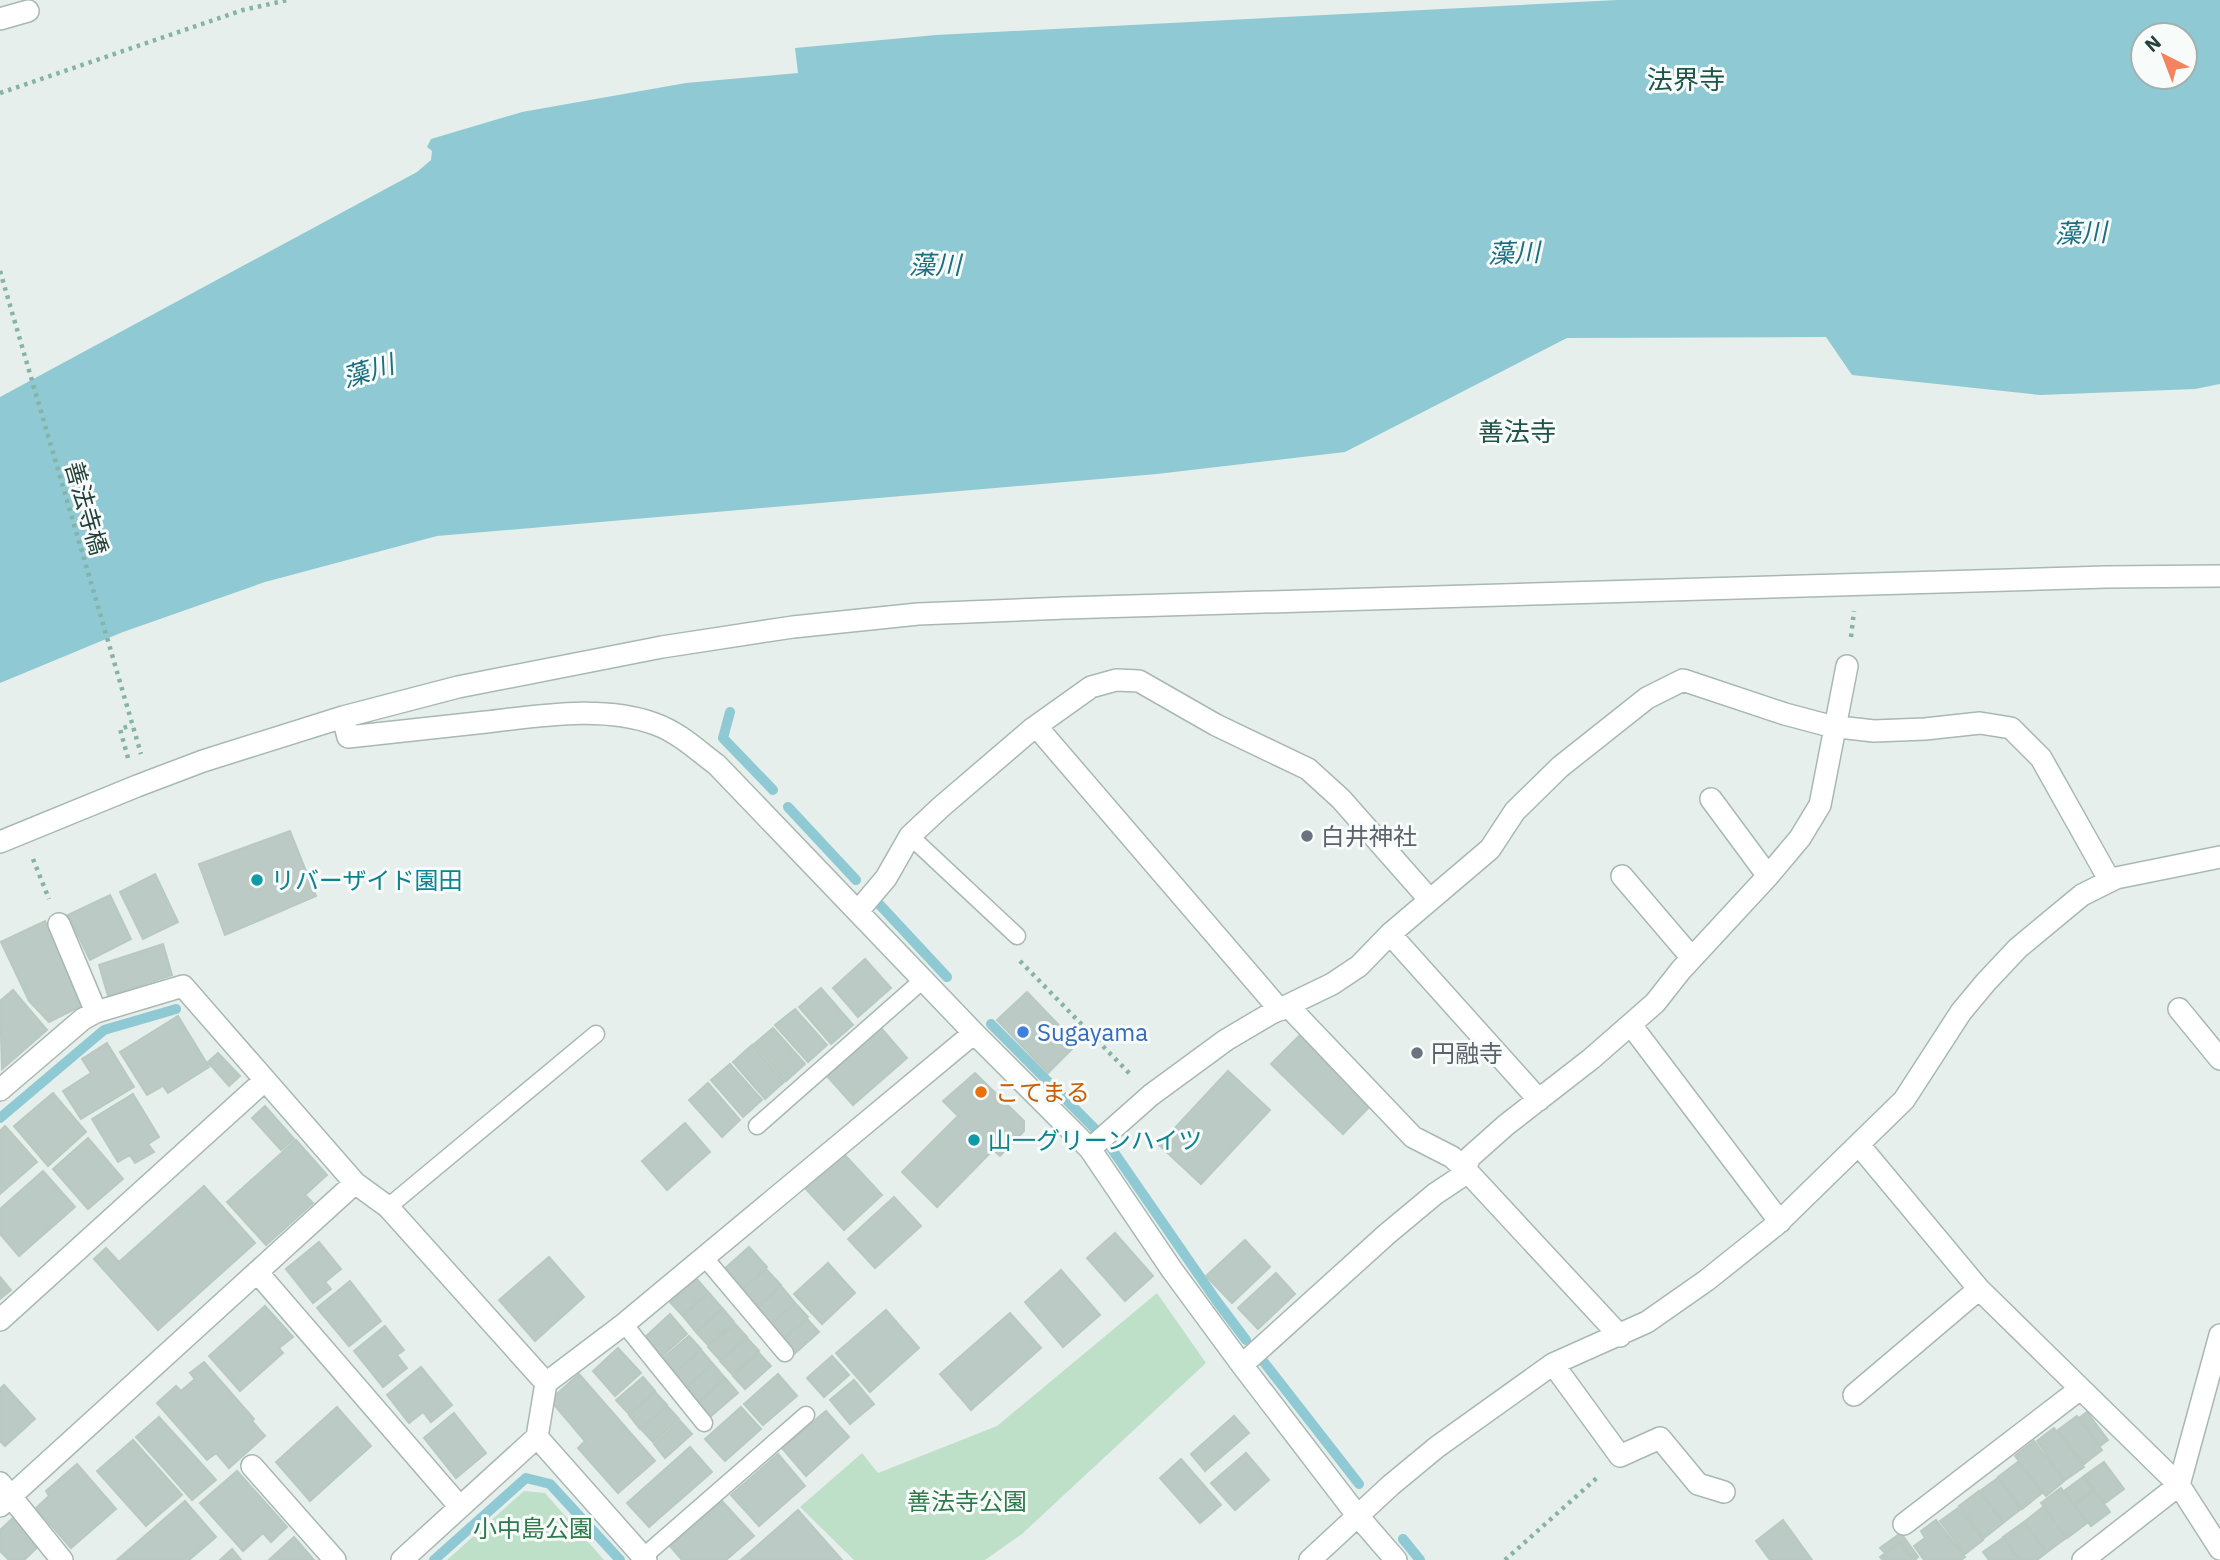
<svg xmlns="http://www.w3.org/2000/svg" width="2220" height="1560" viewBox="0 0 2220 1560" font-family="'IBM Plex Sans','Noto Sans JP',sans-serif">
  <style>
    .green { fill: #bfe0c8 }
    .water { fill: #8ec9d4; fill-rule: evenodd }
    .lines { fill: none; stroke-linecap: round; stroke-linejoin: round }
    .stream { stroke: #8ec9d4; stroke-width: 10 }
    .building { fill: #bbcac4; stroke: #b8c9c2; stroke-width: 2 }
    .lane-casing { stroke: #a8b8b2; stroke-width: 19 }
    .street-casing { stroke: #a8b8b2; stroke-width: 24 }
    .path { stroke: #86b3a5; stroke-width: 4.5; stroke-dasharray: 3.5 5; stroke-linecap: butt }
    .lane { stroke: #fff; stroke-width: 16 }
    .street { stroke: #fff; stroke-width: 21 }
    .worship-dot { fill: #6b7280; stroke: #f7fbf9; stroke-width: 2.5 }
    .culture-dot { fill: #0f9aa8; stroke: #f7fbf9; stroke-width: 2.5 }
    .shop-dot { fill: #3f7fe0; stroke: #f7fbf9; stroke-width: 2.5 }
    .food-dot { fill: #e8710a; stroke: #f7fbf9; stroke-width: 2.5 }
    .labels { text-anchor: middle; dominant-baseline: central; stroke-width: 6; stroke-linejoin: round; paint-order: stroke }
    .street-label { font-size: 24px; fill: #24423a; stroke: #f7fbf9 }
    .worship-label { font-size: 24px; fill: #5b616d; stroke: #f7fbf9; text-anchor: start }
    .culture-label { font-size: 24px; fill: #0d838f; stroke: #f7fbf9; text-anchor: start }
    .shop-label { font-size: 24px; fill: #366cbe; stroke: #f7fbf9; text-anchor: start }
    .food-label { font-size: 24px; fill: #c56008; stroke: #f7fbf9; text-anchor: start }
    .park-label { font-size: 24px; fill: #2d7a4b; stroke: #f7fbf9 }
    .neighbourhood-label { font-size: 26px; fill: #1f5548; stroke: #f7fbf9 }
    .water-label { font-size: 26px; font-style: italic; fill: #1c6f80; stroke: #f7fbf9 }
  </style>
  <rect width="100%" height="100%" fill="#e6efeb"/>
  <path class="green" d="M1157 1293 1206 1363 1022 1534 985 1560H854L800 1507 862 1453 878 1473 997 1426Z
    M524 1491 545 1493 604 1560H447Z"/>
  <path class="water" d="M1617 0H2220V384L2195 389 2040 395 1852 375 1826 337 1567 338 1345 452 1157 474 437 536 265 582 123 632 0 683V397L417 172 431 160 432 151 427 147 431 139 522 112 686 83 798 73 795 48 936 35ZM2143 35H2185V77H2143Z"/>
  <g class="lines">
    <path class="stream" d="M730 712 723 738 773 790
      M788 807 856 880
      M879 904 947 977
      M991 1024 1098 1132
      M0 1118 104 1030 176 1009
      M1109 1145 1216 1300 1246 1340
      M1263 1361 1359 1484
      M1403 1539 1420 1560
      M434 1560 526 1478 550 1484 620 1560"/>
  </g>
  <path class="building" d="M290 831 316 896 225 935 199 864Z
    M155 874 178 922 143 939 120 892Z
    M110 895 131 939 90 960 68 915Z
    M45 921 85 1004 49 1022 29 1001 1 942Z
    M163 944 172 975 108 996 99 965Z
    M865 959 891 988 858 1017 833 988Z
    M821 988 853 1025 831 1044 799 1007Z
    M13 990 47 1030 2 1069 0 1001Z
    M1027 992 1077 1044 1048 1073 997 1020Z
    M795 1009 827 1045 808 1062 775 1025Z
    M178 1016 209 1067 168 1093 163 1086 147 1095 120 1052Z
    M773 1028 805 1064 786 1081 754 1044Z
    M881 1028 907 1058 853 1105 827 1076Z
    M1303 1032 1374 1102 1343 1134 1271 1064Z
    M107 1043 134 1087 81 1119 63 1091 91 1073 82 1059Z
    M752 1045 784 1082 765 1099 733 1062Z
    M218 1053 240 1076 229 1086 208 1062Z
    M730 1064 762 1100 743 1117 711 1080Z
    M1228 1071 1270 1110 1201 1184 1159 1145Z
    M975 1073 1024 1121V1131L1000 1156 993 1150 937 1207 902 1172 958 1116 943 1101Z
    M708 1083 740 1120 722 1137 689 1100Z
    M53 1093 86 1132 48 1166 14 1126Z
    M133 1094 159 1137 148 1144 154 1152 135 1163 130 1155 118 1162 92 1119Z
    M265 1106 294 1139 281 1150 252 1118Z
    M685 1123 710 1152 667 1190 642 1161Z
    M5 1126 37 1162 0 1194V1131Z
    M88 1138 123 1179 88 1209 53 1169Z
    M296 1140 327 1175 305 1195 313 1203 266 1245 227 1202Z
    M843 1153 882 1195 844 1230 805 1188Z
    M43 1171 75 1207 19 1256 0 1234V1209Z
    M204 1186 255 1243 158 1330 94 1259 106 1248 119 1262Z
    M894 1197 921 1226 875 1268 848 1239Z
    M1115 1233 1153 1276 1125 1301 1087 1258Z
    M1245 1240 1270 1267 1232 1303 1206 1276Z
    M319 1242 341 1269 325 1282 331 1289 313 1303 286 1269Z
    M749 1247 767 1267 741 1290 723 1270Z
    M549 1257 584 1297 535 1341 499 1300Z
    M828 1263 855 1293 822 1324 794 1294Z
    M766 1269 781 1285 754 1309 740 1292Z
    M1061 1270 1100 1315 1063 1347 1025 1302Z
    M1276 1273 1295 1294 1258 1329 1238 1308Z
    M0 1277 11 1290 0 1299Z
    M695 1277 708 1292 682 1315 668 1300Z
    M350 1281 381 1321 349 1346 317 1308Z
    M781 1286 795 1303 768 1326 755 1310Z
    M709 1293 722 1308 696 1332 683 1316Z
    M795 1303 808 1317 781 1340 769 1326Z
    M265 1306 293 1337 279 1348 283 1353 240 1391 209 1356Z
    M723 1309 734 1322 708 1345 696 1332Z
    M886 1310 919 1348 870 1392 836 1353Z
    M1010 1313 1041 1348 971 1410 940 1374Z
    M670 1314 687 1334 661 1357 644 1338Z
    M807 1319 819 1332 793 1355 781 1342Z
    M735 1324 747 1337 720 1360 708 1347Z
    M385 1326 404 1350 397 1355 407 1368 383 1387 354 1351Z
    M689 1336 701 1349 675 1373 662 1359Z
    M747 1338 759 1351 732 1374 720 1361Z
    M618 1348 641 1373 615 1396 593 1371Z
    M701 1350 713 1364 686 1387 675 1373Z
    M759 1353 771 1366 745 1389 733 1376Z
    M832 1356 849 1375 824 1397 807 1378Z
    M204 1362 254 1419 252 1421 265 1436 229 1468 216 1453 207 1460 157 1403 176 1386 181 1391 195 1379 190 1373Z
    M713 1364 725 1378 699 1401 687 1387Z
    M421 1367 452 1405 431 1422 423 1412 409 1423 387 1395Z
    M579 1374 655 1461 618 1493 578 1448 585 1441 550 1400Z
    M778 1374 797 1396 763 1425 744 1404Z
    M643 1377 655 1391 629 1414 616 1400Z
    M726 1379 738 1393 711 1416 700 1402Z
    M854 1380 874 1404 850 1424 830 1400Z
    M4 1385 35 1419 5 1446 0 1441V1389Z
    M655 1392 667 1405 640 1429 629 1415Z
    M667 1406 679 1419 653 1442 641 1429Z
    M337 1407 371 1446 310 1501 276 1462Z
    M741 1407 761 1429 725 1461 705 1439Z
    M826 1411 849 1437 806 1476 782 1448Z
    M2087 1412 2108 1440 2100 1446 2079 1418Z
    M454 1413 486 1453 456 1478 424 1438Z
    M1234 1416 1249 1433 1205 1471 1191 1454Z
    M2077 1416 2102 1450 2084 1464 2058 1430Z
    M159 1417 216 1480 192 1500 136 1437Z
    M680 1421 692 1434 665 1458 654 1444Z
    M2054 1428 2084 1467 2065 1480 2037 1441Z
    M133 1440 182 1495 146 1526 97 1471Z
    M2034 1441 2064 1481 2046 1496 2015 1456Z
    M690 1447 712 1472 649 1527 627 1503Z
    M1246 1453 1269 1480 1235 1510 1211 1483Z
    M778 1454 805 1486 759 1526 731 1495Z
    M1181 1459 1221 1505 1200 1523 1160 1478Z
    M2018 1462 2042 1493 2022 1509 1998 1477Z
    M2104 1462 2124 1489 2105 1503 2084 1476Z
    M77 1464 116 1509 71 1548 36 1508 49 1496 46 1491Z
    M237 1471 287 1527 271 1542 263 1533 243 1551 200 1503Z
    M2083 1477 2093 1490 2074 1504 2064 1491Z
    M1998 1478 2021 1509 2004 1522 1980 1491Z
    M2061 1488 2087 1523 2067 1538 2041 1503Z
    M1979 1491 2003 1523 1984 1538 1959 1506Z
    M2095 1491 2110 1512 2091 1526 2075 1505Z
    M185 1501 216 1537 189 1560H117Z
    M722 1501 754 1536 726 1560H682L670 1546Z
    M2043 1507 2066 1538 2047 1552 2024 1522Z
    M1958 1508 1983 1540 1965 1554 1940 1521Z
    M798 1510 842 1560H741Z
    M14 1517 40 1545 24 1560H9L0 1551V1530Z
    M1783 1520 1812 1560H1770L1756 1541Z
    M1936 1520 1965 1557 1961 1560H1924L1914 1546 1925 1538 1921 1531Z
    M2024 1522 2046 1553 2037 1560H2020L2003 1537Z
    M1901 1533 1918 1557 1915 1560 1900 1542 1885 1553 1880 1548Z
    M294 1537 314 1560H269Z
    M2003 1538 2019 1560H1989L1983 1552Z
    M1900 1542 1913 1560H1883L1880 1557Z
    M232 1549 241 1560H220Z"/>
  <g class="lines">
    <defs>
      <path id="lane" d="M910 836 1017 936
        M757 1126 924 979
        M388 1207 596 1034
        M704 1257 785 1353
        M624 1324 704 1423
        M643 1557 806 1415"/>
      <path id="street" d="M0 19 28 11
        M343 717 348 737C394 732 440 727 486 722 540 716 603 705 655 724 678 732 697 750 717 765L974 1033 1090 1149 1172 1270 1242 1365 1357 1515 1396 1560
        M1036 726 1280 1010
        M1711 799 1768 876
        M0 842 137 786 203 761 343 717 458 687 662 647 793 627 918 614 1065 608 2106 577 2220 576
        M1622 876 1692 958
        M859 910 886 878 910 836 941 807 1032 729 1091 687 1116 680 1139 681 1216 725 1308 769 1341 799 1430 900
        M59 924 96 1012
        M1390 934 1539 1100
        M1288 1006 1413 1137 1452 1157 1465 1169 1620 1336
        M2179 1009 2220 1059
        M1631 1025 1780 1222
        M0 1090 83 1019 96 1012 183 986 355 1183 388 1207 546 1383 537 1437 646 1560
        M1859 1145 1979 1289 2179 1485 2083 1560
        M1090 1149 1151 1095 1226 1040 1270 1014 1332 984 1359 966 1390 934 1490 849 1515 811 1560 767 1647 698 1683 680 1785 714 1830 726 1874 731 1925 729 1980 723 2011 728 2041 758 2110 881
        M257 1272 460 1507
        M0 1320 264 1081
        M2220 1335 2179 1485 2220 1549
        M1553 1364 1620 1456 1660 1438 1698 1484 1724 1492
        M1242 1365 1387 1234 1435 1194 1462 1176 1470 1157 1506 1125 1591 1059 1655 1003 1681 970 1768 876 1800 838 1820 805 1847 666
        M546 1383 624 1324 974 1033
        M1854 1395 1979 1289
        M252 1466 335 1560
        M0 1483 62 1560
        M0 1506 355 1183
        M1904 1524 2080 1389
        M402 1560 537 1437
        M1310 1560 1391 1485 1437 1447 1553 1364 1647 1322 1707 1280 1777 1224 1904 1100 1961 1012 1986 982 2018 948 2082 895 2116 878 2220 857"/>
    </defs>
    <use href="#lane" class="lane-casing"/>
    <use href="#street" class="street-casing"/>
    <path class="path" d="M0 93 243 10 288 0
      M0 271 141 754
      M1851 637 1854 611
      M128 758 120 729 132 725
      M33 859 49 899
      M1020 961 1131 1075
      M1505 1560 1599 1476"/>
    <use href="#lane" class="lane"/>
    <use href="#street" class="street"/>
  </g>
  <g class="worship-dot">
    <circle cx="1307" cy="836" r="7"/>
    <circle cx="1417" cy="1053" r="7"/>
  </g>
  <g class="culture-dot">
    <circle cx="257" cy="880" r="7"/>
    <circle cx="974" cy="1140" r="7"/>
  </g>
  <circle class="shop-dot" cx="1023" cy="1032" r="7"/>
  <circle class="food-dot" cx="981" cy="1092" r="7"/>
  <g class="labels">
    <g class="street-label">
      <text transform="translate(87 508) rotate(74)">善法寺橋</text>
    </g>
    <g class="worship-label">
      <text x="1321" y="836">白井神社</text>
      <text x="1431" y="1053">円融寺</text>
    </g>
    <g class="culture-label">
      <text x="271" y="880">リバーザイド園田</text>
      <text x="988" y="1140">山一グリーンハイツ</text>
    </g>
    <g class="shop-label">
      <text x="1037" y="1032">Sugayama</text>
    </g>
    <g class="food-label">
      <text x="995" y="1092">こてまる</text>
    </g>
    <g class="park-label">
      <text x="967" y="1501">善法寺公園</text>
      <text x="533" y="1528">小中島公園</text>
    </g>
    <g class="neighbourhood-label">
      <text x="1686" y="79">法界寺</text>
      <text x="1517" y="431">善法寺</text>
    </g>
    <g class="water-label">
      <text transform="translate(2081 232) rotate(-2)">藻川</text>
      <text transform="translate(1514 252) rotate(-2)">藻川</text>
      <text x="935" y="264">藻川</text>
      <text transform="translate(368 370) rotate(-17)">藻川</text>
    </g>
  </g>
  <g transform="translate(2164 56) rotate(318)"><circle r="33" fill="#f7fbf9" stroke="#a3b1ad" stroke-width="2"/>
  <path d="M0-5L12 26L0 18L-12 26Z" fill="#f4845f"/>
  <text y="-10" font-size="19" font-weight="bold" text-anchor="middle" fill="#24423a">N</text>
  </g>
</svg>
